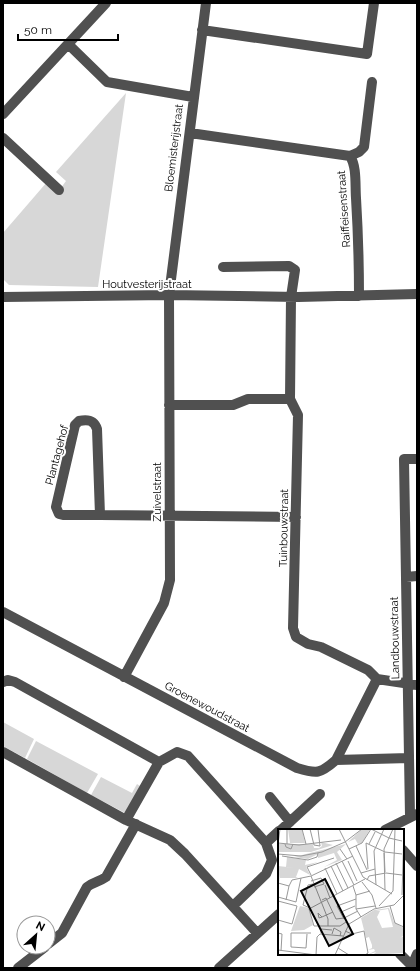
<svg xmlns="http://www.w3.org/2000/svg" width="420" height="971" viewBox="0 0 420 971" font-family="Raleway,sans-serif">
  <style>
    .green { fill: #d7d7d7 }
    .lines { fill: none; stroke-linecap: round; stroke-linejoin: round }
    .minor { stroke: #505050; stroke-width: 10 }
    .labels { text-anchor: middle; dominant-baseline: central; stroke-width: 4; stroke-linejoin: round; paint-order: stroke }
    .street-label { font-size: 11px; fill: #000; stroke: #fff }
    .inset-road { fill: none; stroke: #999; stroke-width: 1 }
    .view { fill: #000; fill-opacity: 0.15; stroke: #000; stroke-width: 2 }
    .inset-edge { fill: none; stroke: #000; stroke-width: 2 }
  </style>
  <rect width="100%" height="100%" fill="#fff"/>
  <path class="green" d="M126 93 98 287 9 285 3 279V233L47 182 58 192 66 181 56 172Z
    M3 722 34 739 25 758 3 746Z
    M36 741 98 774 87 793 27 759Z
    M101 777 132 793 137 784 140 786 125 813 91 795Z"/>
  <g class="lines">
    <path class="minor" d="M202 30 367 54 374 3
      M68 44 107 82 193 97
      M3 114 106 3
      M190 133 350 156
      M3 138 59 190
      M223 267 289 266 295 270 291 297 290 399 298 415 293 628 296 637 308 644 321 647 368 670 377 679 417 685
      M359 296C359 263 358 231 356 198 355 185 357 167 350 156L359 152 364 147 372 82
      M3 297 169 295 298 297 417 294
      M169 405H233L248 399H290
      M100 515H63L59 514 56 507 75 425 79 421C88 419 94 420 97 429L100 515 296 517
      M406 577 417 576
      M3 612 297 768C317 774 320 774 336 760L409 758
      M124 677 164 603 170 580 169 295 206 3
      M3 682 8 680 15 682 159 762
      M3 752 126 820 170 840 185 854 257 933
      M336 760 377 679
      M270 797 290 822
      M410 816 404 459H417
      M126 820 159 762 177 752 188 756 266 843 272 860 266 874 233 906
      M281 830 320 794
      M385 830 417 814
      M266 843 279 831
      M403 850 417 866
      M48 944 62 933 87 887C93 882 99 882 106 877L136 824
      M400 954 413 967H417
      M18 968 45 947
      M219 968 279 914
      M411 968 417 954"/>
  </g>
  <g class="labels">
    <g class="street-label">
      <text transform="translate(174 148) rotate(-83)">Bloemisterijstraat</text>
      <text transform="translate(344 209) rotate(-94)">Raiffeisenstraat</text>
      <text x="147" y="284">Houtvesterijstraat</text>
      <text transform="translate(57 455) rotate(-75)">Plantagehof</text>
      <text transform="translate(157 492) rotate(-90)">Zuivelstraat</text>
      <text transform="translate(284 528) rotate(-89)">Tuinbouwstraat</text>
      <text transform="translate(395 638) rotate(-91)">Landbouwstraat</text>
      <text transform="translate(207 707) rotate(28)">Groenewoudstraat</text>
    </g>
  </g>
  <g transform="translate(278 829)">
    <rect width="126" height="126" fill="#fff"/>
    <path d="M10 0H24L27 14H12ZM84 0H92L84 14 80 15 77 10 70 13ZM43 13 55 16 33 23H0L1 15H35L36 19H41L44 17ZM68 15 59 23 64 31 46 38 59 31 56 24 40 29V25L30 30 16 28ZM9 28 28 31 27 36 40 33 28 38 32 46 21 40 18 48 20 49H2V54L0 37 18 39 8 38ZM22 77 31 79 35 96 26 101 13 102ZM111 79 116 93 126 99V106L122 109 126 107V124L93 126 96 125 98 123 89 126 97 122 96 120 90 121 94 119V116L91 108 88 109 83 89 96 81ZM110 80 115 98 104 99 99 88 102 82H98Z" fill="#d7d7d7" fill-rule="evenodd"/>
    <path class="inset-road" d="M24 0 28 15M32 0 36 16 42 17 40 0M61 0 85 48 114 65M93 0 111 9 124 12M0 14 21 16 63 11M0 15 2 0M7 15 8 18 13 20 15 15M9 15V0M91 15 97 3M78 17 89 41M62 20 69 30M71 20 84 14 93 0M106 24 107 61M0 25 23 27 44 23 67 13 84 0M4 27 30 31 39 28 40 24M64 32 76 56M70 32 79 52M58 34 70 59M53 37 65 62M47 39 59 65M90 40 88 14 107 23 124 25M107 43 106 20 115 0M83 44 97 40M33 46 29 38 56 29M33 47 50 90V97M33 47 75 27M89 51 91 47 108 44 124 46M33 52 43 49 46 55 36 58M84 53 94 66 98 79M0 54 11 57 14 51 33 47M47 56 52 69M98 56 96 22 106 0M75 57 78 66V80M78 66 92 62M124 66 126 0M0 68 18 73 23 49M8 71 11 57M44 71 48 69 58 90 66 89 80 82M0 72 19 77 14 95 0 91M101 77 115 62 117 0M112 77 117 94 126 98M32 79 25 76 30 56 35 55M63 83 77 77M44 88 41 89 40 84 44 88 55 83M83 88 78 80 97 77M66 90 59 77 78 70M68 93 62 97H36L31 80 87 50M67 102 74 105 86 102 90 124 87 126M0 104 4 105 3 122M43 104V100L54 101M29 105 28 119 13 118V104H33M54 105 56 99 63 103 62 107M60 119 71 126M0 121 38 126M38 126 39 108 42 105 65 107M57 126 71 95 96 80 116 76 126 66"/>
    <path class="view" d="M47 50 75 105 51 117 23 62Z"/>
    <rect width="126" height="126" class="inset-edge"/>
  </g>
  <rect width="420" height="971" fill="none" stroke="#000000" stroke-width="8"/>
  <g transform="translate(36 935) rotate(27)"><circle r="19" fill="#ffffff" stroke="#999999"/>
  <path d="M0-3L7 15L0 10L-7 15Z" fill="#000000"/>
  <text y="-6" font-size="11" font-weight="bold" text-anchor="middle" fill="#000000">N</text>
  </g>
  <path d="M18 34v6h100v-6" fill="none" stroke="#000000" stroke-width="2"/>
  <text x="24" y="34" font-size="12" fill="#000000" stroke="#ffffff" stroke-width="3" paint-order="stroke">50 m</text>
</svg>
